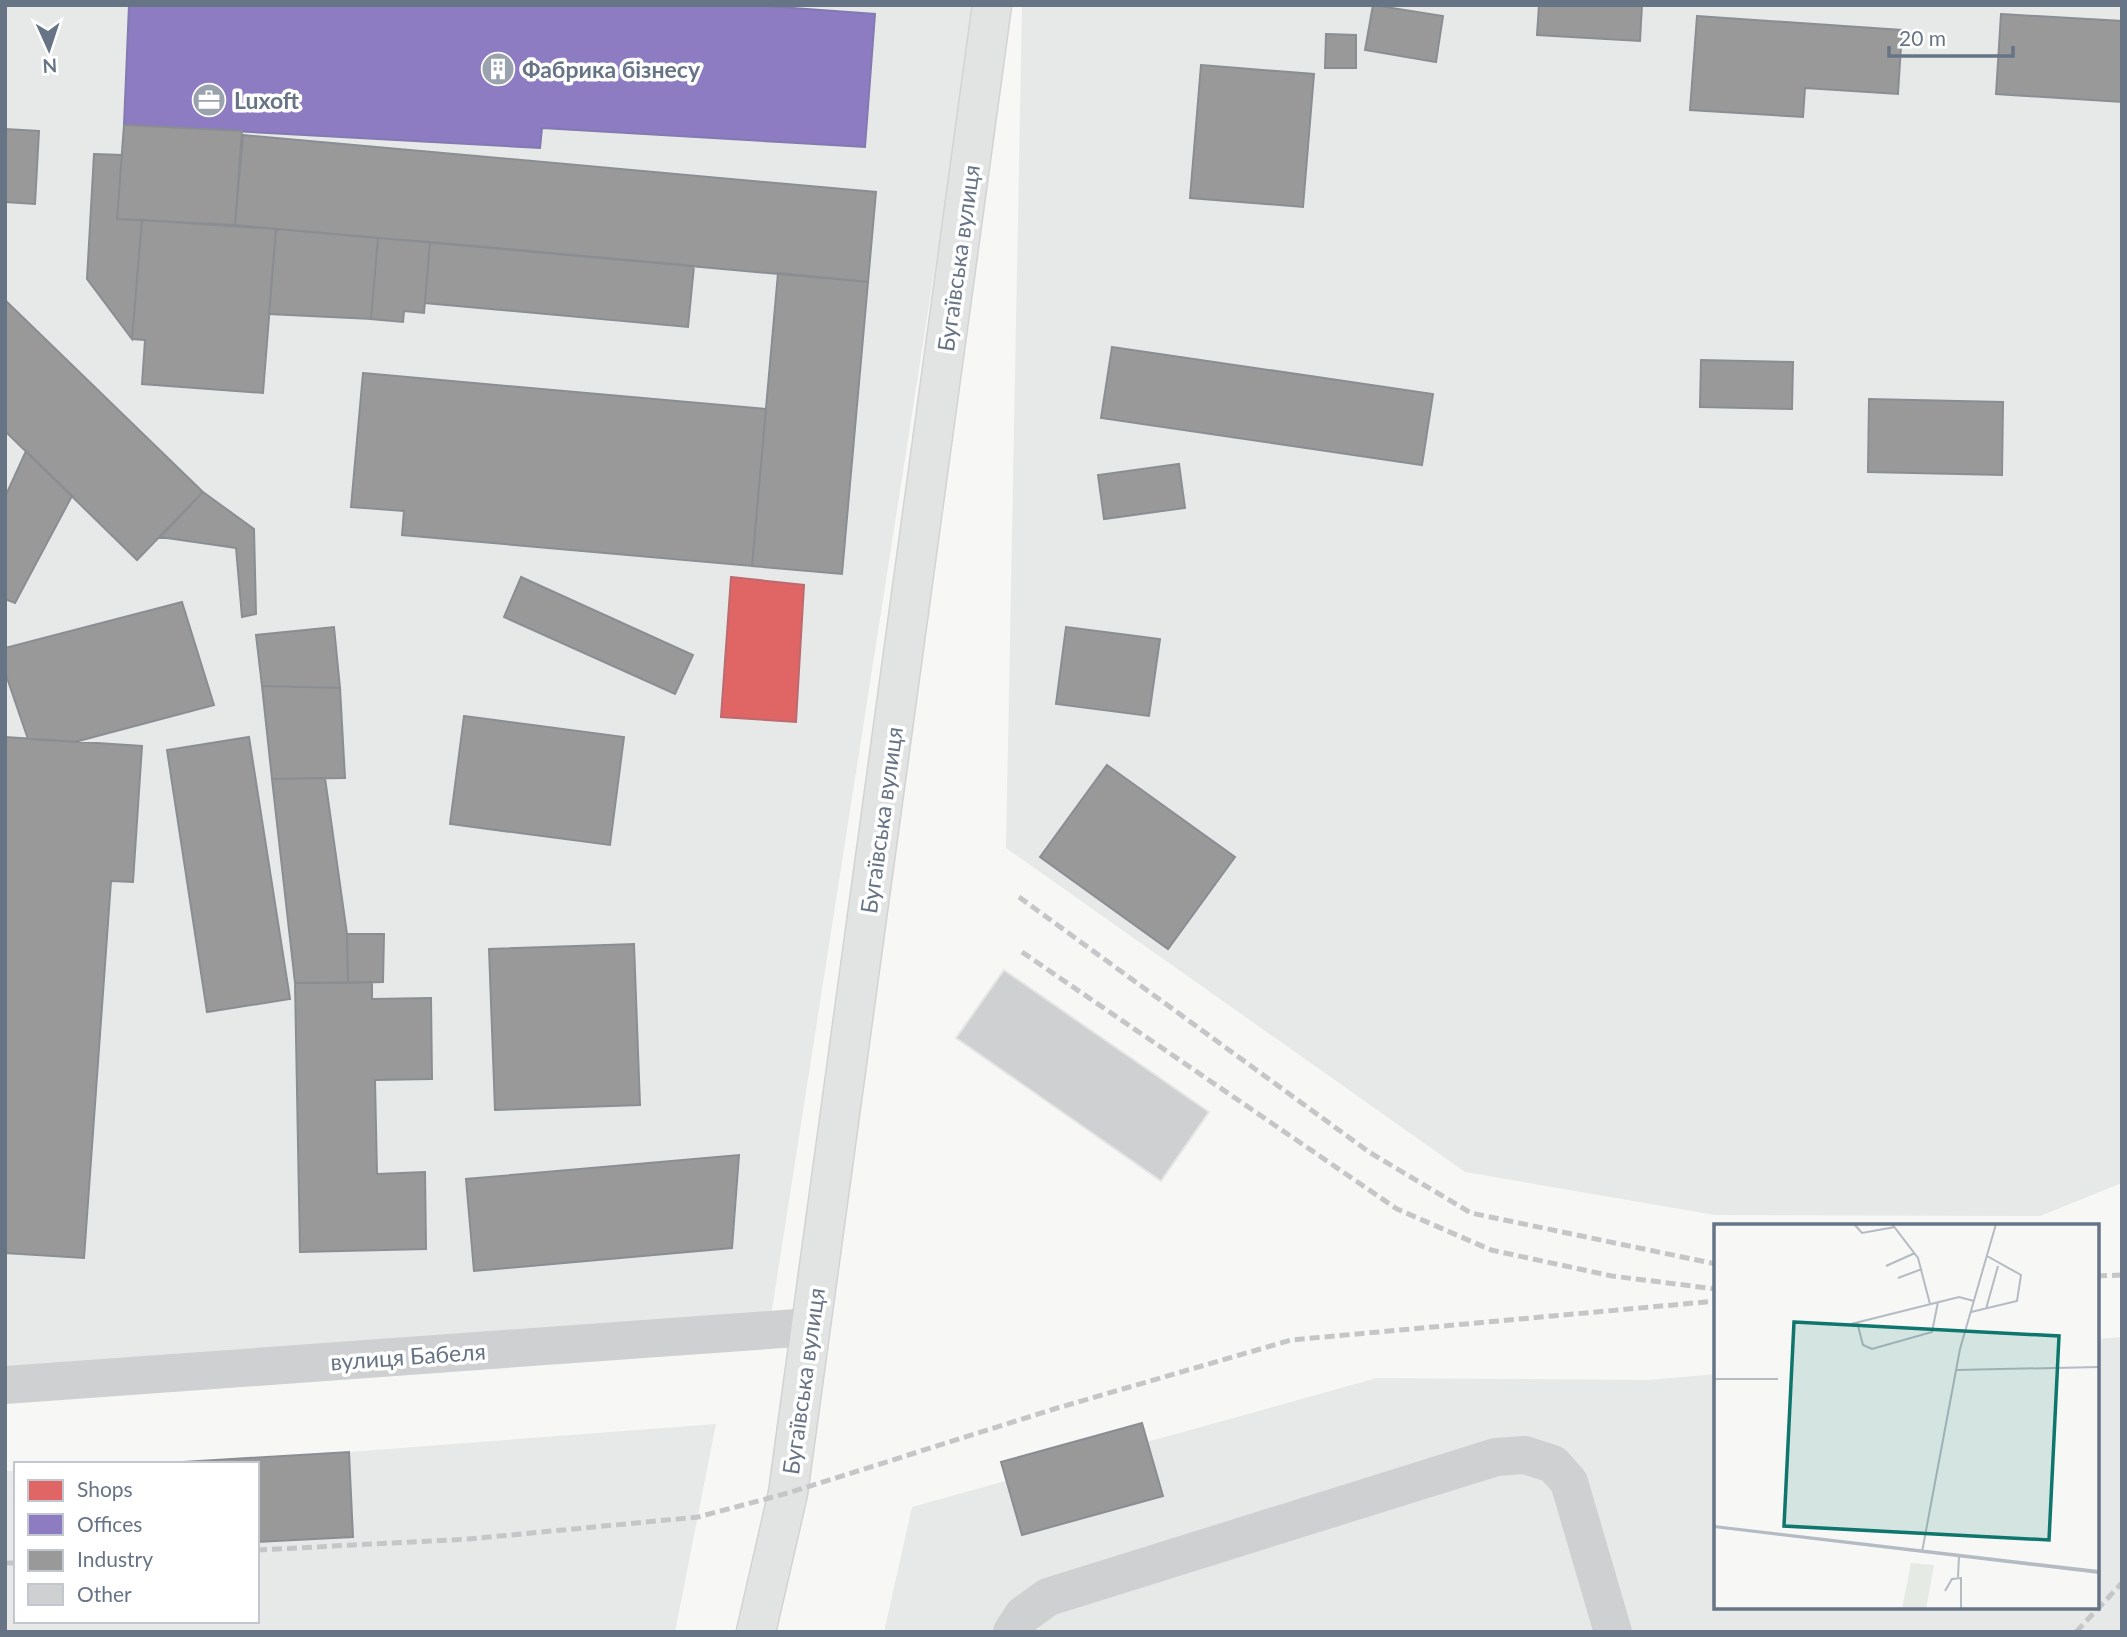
<svg xmlns="http://www.w3.org/2000/svg" width="2127" height="1637" viewBox="0 0 2127 1637" font-family="Lato,sans-serif">
  <style>
    .built { fill: #e7e9e9 }
    .shops { fill: #e06666; stroke: #bc6a70; stroke-width: 2 }
    .offices { fill: #8e7cc3; stroke: #827ab1; stroke-width: 2 }
    .industry { fill: #999; stroke: #8a8e93; stroke-width: 2 }
    .building { fill: #cfd0d1; stroke: #e6e6e6; stroke-width: 2 }
    .lines { fill: none; stroke-linecap: round; stroke-linejoin: round }
    .major-casing { stroke: #d3d3d4; stroke-width: 41 }
    .minor { stroke: #cfd0d1; stroke-width: 38 }
    .major { stroke: #e2e3e3; stroke-width: 38 }
    .rail { stroke: #c5c6c7; stroke-width: 5; stroke-dasharray: 10 5; stroke-linecap: butt }
    .labels { text-anchor: middle; dominant-baseline: central; stroke-width: 7; stroke-linejoin: round; paint-order: stroke }
    .poi-label { font-size: 23px; font-weight: bold; fill: #677486; stroke: #fff; text-anchor: start }
    .street-label { font-size: 23px; fill: #677486; stroke: #fff }
    .inset-road { fill: none; stroke: #b4bbc2; stroke-width: 2 }
    .view { fill: #0f766e; fill-opacity: 0.15; stroke: #0f766e; stroke-width: 3.5 }
    .inset-edge { fill: none; stroke: #677486; stroke-width: 3.5 }
  </style>
  <rect width="100%" height="100%" fill="#f7f7f6"/>
  <path class="built" d="M5 5H976L771 1316 5 1366Z
    M1022 5H2122V1183L2040 1216 1715 1215 1465 1172 1006 848Z
    M2122 1337V1632H884L912 1507 1377 1378 1648 1380 1716 1374V1607H2097V1339Z
    M716 1424 675 1632H5V1471H16V1621H257V1464H150L349 1452Z"/>
  <path class="shops" d="M731 577 804 585 796 722 721 717Z"/>
  <path class="offices" d="M129 5H753L875 14 865 147 542 128 540 148 124 125Z"/>
  <path class="industry" d="M1373 5 1443 16 1436 62 1365 50Z
    M1539 5H1642L1640 41 1537 35Z
    M2001 14 2122 21V102L1996 94Z
    M1697 16 1902 30 1898 94 1805 88 1803 117 1690 110Z
    M1326 34 1356 35V68H1325Z
    M1201 65 1314 74 1303 207 1190 198Z
    M124 125 242 131 235 225 117 219Z
    M5 129 39 131 35 204 5 202Z
    M243 135 876 192 868 282 235 225Z
    M94 154 122 155 117 219 142 220 132 339 87 279Z
    M142 220 276 229 263 393 142 384 145 340 132 339Z
    M276 229 378 238 371 319 269 314Z
    M378 238 430 242 424 313 404 311 403 322 371 319Z
    M430 242 694 266 688 327 425 303Z
    M778 273 868 282 842 574 752 566Z
    M5 300 203 492 137 560 5 431Z
    M1112 347 1433 394 1422 465 1101 418Z
    M1701 360 1793 362 1792 409 1700 407Z
    M363 373 766 409 752 566 402 535 404 511 351 507Z
    M1869 399 2003 402 2002 475 1868 472Z
    M26 451 72 496 15 603 5 599V497Z
    M1179 464 1185 508 1104 519 1098 475Z
    M203 492 254 529 256 614 242 617 236 548 160 537Z
    M521 577 693 655 675 694 504 617Z
    M182 602 214 705 75 742 28 739 5 672V648Z
    M334 627 340 688 262 686 256 635Z
    M1066 627 1160 639 1149 716 1056 704Z
    M262 686 340 688 345 778 272 779Z
    M464 716 624 737 610 845 450 824Z
    M5 737 142 746 133 882 111 881 84 1258 5 1253Z
    M249 737 290 999 207 1012 167 750Z
    M1107 765 1235 857 1168 949 1040 857Z
    M325 778 347 934 348 983H295L272 779Z
    M347 934H384L383 982 348 983Z
    M634 944 640 1105 495 1110 489 949Z
    M372 982V999L431 998 432 1079 375 1080 377 1174 425 1172 426 1249 300 1252 295 983Z
    M739 1155 732 1248 474 1271 466 1179Z
    M1142 1423 1163 1496 1022 1535 1001 1462Z
    M349 1452 353 1537 257 1542V1464H150Z"/>
  <path class="building" d="M1004 970 1209 1112 1161 1181 956 1038Z"/>
  <g class="lines">
    <defs>
      <path id="major" d="M756 1632 788 1493 992 5"/>
    </defs>
    <use href="#major" class="major-casing"/>
    <path class="minor" d="M5 1385 811 1327
      M1012 1632 1023 1615 1048 1597 1496 1457 1525 1455 1553 1464 1569 1482 1613 1632"/>
    <use href="#major" class="major"/>
    <path class="rail" d="M1019 897 1369 1152 1471 1213 1716 1264
      M1022 952 1397 1209 1491 1250 1612 1276 1716 1289
      M2097 1276 2122 1275
      M257 1550 469 1539 698 1517 788 1493 1054 1409 1291 1340 1716 1301
      M5 1563H16
      M2076 1632 2122 1583"/>
  </g>
  <defs>
    <symbol id="building-disc" viewBox="-11 -11 22 22"><circle r="9.5" fill="#99a2ad" stroke="#fff"/><path d="M-4-6H4V6H1V3H-1V6H-4ZM-2.5-4.3h1.7v1.8h-1.7ZM.8-4.3h1.7v1.8H.8ZM-2.5-1h1.7V.8h-1.7ZM.8-1h1.7V.8H.8Z" fill="#fff"/></symbol>
    <symbol id="office-disc" viewBox="-11 -11 22 22"><circle r="9.5" fill="#99a2ad" stroke="#fff"/><path d="M-6-3h4V-5.5h4V-3h4V5H-6ZM-1-4.5V-3h2v-1.5ZM-6 0V1H6V0Z" fill="#fff"/></symbol>
  </defs>
  <g fill-rule="evenodd">
    <use href="#building-disc" x="479" y="50" width="38" height="38"/>
    <use href="#office-disc" x="190" y="81" width="38" height="38"/>
  </g>
  <g class="labels">
    <g class="poi-label">
      <text x="522" y="69">Фабрика бізнесу</text>
      <text x="234" y="100">Luxoft</text>
    </g>
    <g class="street-label">
      <text transform="translate(958 258) rotate(-82)">Бугаївська вулиця</text>
      <text transform="translate(881 820) rotate(-82)">Бугаївська вулиця</text>
      <text transform="translate(408 1356) rotate(-4)">вулиця Бабеля</text>
      <text transform="translate(803 1381) rotate(-82)">Бугаївська вулиця</text>
    </g>
  </g>
  <g transform="translate(1714 1224)">
    <rect width="385" height="385" fill="#f7f7f6"/>
    <path d="M197 339 220 341 212 385H188Z" fill="#e6eae4"/>
    <path class="inset-road" d="M140 0 148 9 181 3M178 0 204 34 216 80M172 42 201 29M184 54 208 45M272 85 284 42M257 88 303 77 307 51 273 32M143 98 149 121 158 125 218 108 224 78M137 100 245 73 260 77M242 146 385 143M0 155H64M0 302 385 347M0 303 385 349M208 328 246 125 282 0M244 353 245 332M231 367 238 355 247 354V385"/>
    <path class="view" d="M80 98 345 112 335 316 70 302Z"/>
    <rect width="385" height="385" class="inset-edge"/>
  </g>
  <rect width="2127" height="1637" fill="none" stroke="#677486" stroke-width="14"/>
  <rect x="14" y="1462" width="245" height="161" fill="#ffffff" stroke="#c2c7cf" stroke-width="2"/>
  <rect x="28" y="1480" width="35" height="21" fill="#e06666" stroke="#c2c7cf" stroke-width="2"/>
  <text x="77" y="1497" font-size="21" fill="#677486">Shops</text>
  <rect x="28" y="1514" width="35" height="21" fill="#8e7cc3" stroke="#c2c7cf" stroke-width="2"/>
  <text x="77" y="1532" font-size="21" fill="#677486">Offices</text>
  <rect x="28" y="1550" width="35" height="21" fill="#999999" stroke="#c2c7cf" stroke-width="2"/>
  <text x="77" y="1567" font-size="21" fill="#677486">Industry</text>
  <rect x="28" y="1584" width="35" height="21" fill="#cfd0d1" stroke="#c2c7cf" stroke-width="2"/>
  <text x="77" y="1602" font-size="21" fill="#677486">Other</text>
  <g transform="translate(49 49) rotate(177)" stroke="#ffffff" stroke-width="5" paint-order="stroke">
  <path d="M0-5L12 26L0 18L-12 26Z" fill="#677486"/>
  <text y="-10" font-size="19" font-weight="bold" text-anchor="middle" fill="#677486">N</text>
  </g>
  <path d="M1889 46v10h124v-10" fill="none" stroke="#677486" stroke-width="3.5"/>
  <text x="1899" y="46" font-size="21" fill="#677486" stroke="#ffffff" stroke-width="5" paint-order="stroke">20 m</text>
</svg>
